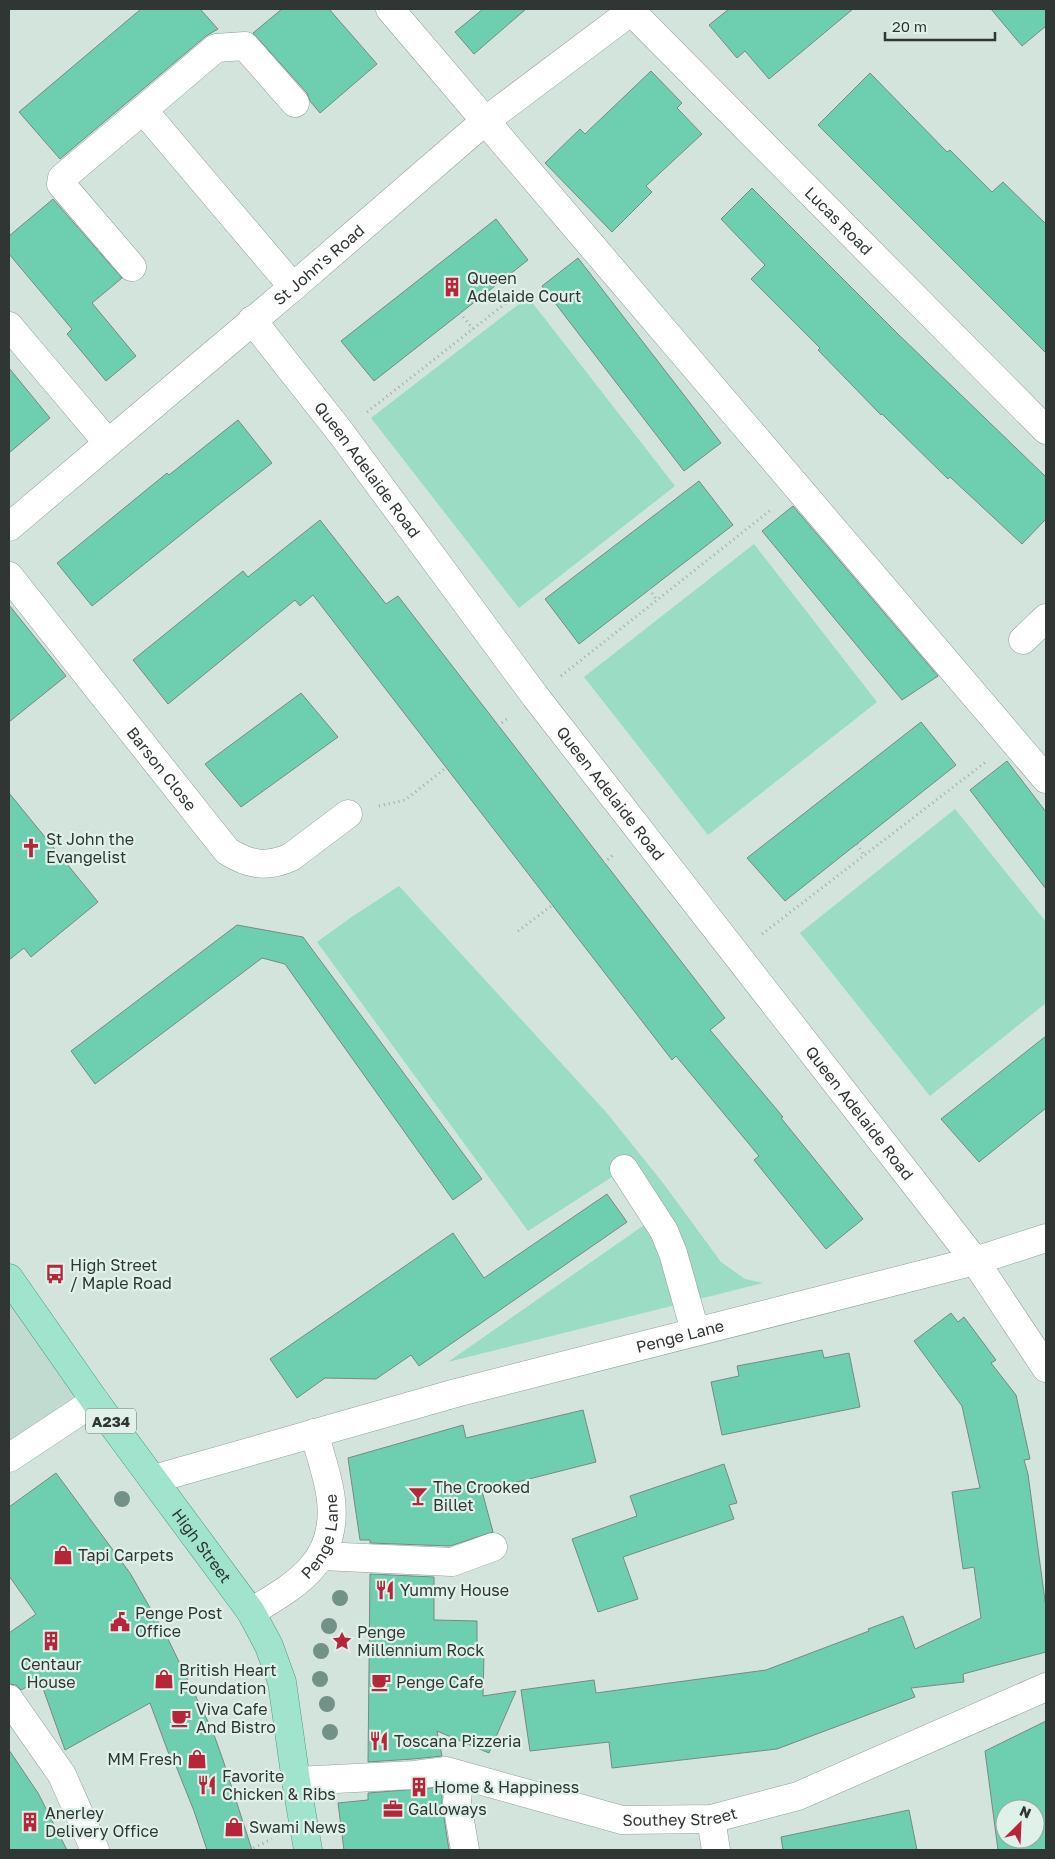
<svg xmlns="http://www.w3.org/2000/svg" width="1055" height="1859" viewBox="0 0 1055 1859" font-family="'Golos Text',sans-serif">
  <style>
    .built { fill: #c2dbd1 }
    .green { fill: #9adcc4 }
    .building { fill: #6dcfaf; stroke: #798983; fill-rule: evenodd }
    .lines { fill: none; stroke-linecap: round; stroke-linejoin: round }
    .minor-casing { stroke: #90a09a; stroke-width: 29 }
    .major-casing { stroke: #4f9b83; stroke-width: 29 }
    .path { stroke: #a1aea9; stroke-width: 3; stroke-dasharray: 1 4; stroke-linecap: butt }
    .minor { stroke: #fff; stroke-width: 28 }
    .major { stroke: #a0e4ce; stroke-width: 28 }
    .tree { fill: #729287 }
    .labels { text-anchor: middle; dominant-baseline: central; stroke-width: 4.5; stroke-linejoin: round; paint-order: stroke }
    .shield { fill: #e0f1ea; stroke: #656e6b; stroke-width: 1 }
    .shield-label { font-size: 15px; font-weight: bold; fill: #303634 }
    .street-label { font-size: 16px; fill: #303634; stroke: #e0f1ea }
    .poi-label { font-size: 16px; fill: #303634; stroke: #e0f1ea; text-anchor: start }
  </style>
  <rect width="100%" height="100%" fill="#d3e4dd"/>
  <path class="built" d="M9 1276 95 1401 9 1458Z"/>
  <path class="green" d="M528 297 675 486 519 608 371 418Z
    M754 544 877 702 708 835 584 677Z
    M955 809 1046 922V1003L930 1096 800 933Z
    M399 886 606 1112 663 1183 721 1262 745 1279 763 1283 448 1362 647 1223 641 1212 612 1177 528 1231 317 942 353 916Z"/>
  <path class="building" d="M141 9H200L218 29 206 36 60 159 19 112Z
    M282 9H329L377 64 320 113 310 101 307 93 253 33Z
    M483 9H526L474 54 455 32Z
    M729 9H853L769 79 745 51 737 58 709 25Z
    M991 9H1046V26L1022 46Z
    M651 71 682 103 677 108 702 134 646 186 652 192 612 232 545 163 580 129 585 134Z
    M870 73 947 152 950 150 992 192 1003 182 1046 224V353L818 125Z
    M752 188 899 335 1046 477V519L1022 544 950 477 948 479 882 414 881 415 818 350 820 348 751 279 765 265 721 219Z
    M53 199 122 278 92 303 136 356 106 381 67 334 72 329 9 254V236Z
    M496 219 528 260 374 381 341 341Z
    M578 258 721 443 684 471 542 286Z
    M9 368 50 418 9 453Z
    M238 420 272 463 218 505 92 606 57 563 167 473 169 475Z
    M699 481 733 525 579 644 545 599Z
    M793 506 938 676 902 700 762 531Z
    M320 520 386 604 398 596 725 1018 710 1030 783 1117 781 1118 863 1219 826 1249 754 1160 759 1156 676 1056 672 1060 313 595 300 606 295 600 168 704 133 660 243 571 248 577Z
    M9 605 66 676 9 722Z
    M301 693 338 737 241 807 205 764Z
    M921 722 956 765 785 901 747 858Z
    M1007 761 1046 812V889L970 790Z
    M9 793 98 902 31 957 24 948 9 960Z
    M237 925 303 937 482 1179 453 1200 285 964 262 958 95 1084 71 1051Z
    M1046 1036V1108L979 1162 941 1119Z
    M607 1194 627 1222 419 1366 411 1355 376 1379 325 1378 297 1398 270 1359 453 1233 484 1278Z
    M951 1313 958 1322 964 1317 996 1360 991 1363 1016 1395 1030 1459 1024 1460 1028 1474 1046 1608V1652L963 1674 964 1682 911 1688 915 1697 777 1749 612 1768 609 1742 530 1751 521 1690 594 1680 596 1693 766 1670 869 1631 868 1629 903 1616 915 1649 981 1618 974 1567 963 1569 952 1492 980 1488 962 1406 914 1341Z
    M822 1350 824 1358 849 1353 860 1407 722 1435 711 1382 739 1376 737 1366Z
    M583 1410 596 1462 482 1491 493 1532 450 1546 370 1543V1540H360L348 1458 463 1425 466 1438Z
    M724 1464 737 1503 729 1505 734 1519 623 1557 638 1599 598 1612 572 1539 637 1516 630 1496Z
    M56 1473 130 1573 168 1639 213 1732 223 1760 252 1850H207L194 1811 172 1756 170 1757 150 1703 65 1750 40 1680 21 1690 16 1685 9 1684V1633L36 1614 9 1576V1507Z
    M370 1574 434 1577V1620L477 1621V1654H484L483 1696 516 1691 489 1753 437 1731 442 1756 413 1759 368 1762Z
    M1046 1721V1850H998L985 1751ZM1005 1809H1035V1839H1005Z
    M9 1750 38 1793 67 1850H9Z
    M442 1787V1805L449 1850H344L338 1803 368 1800V1793Z
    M909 1810 917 1850H783L781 1837Z"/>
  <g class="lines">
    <defs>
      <g id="minor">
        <path d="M390 9 1046 779"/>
        <path id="s1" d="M629 9 1046 430"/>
        <path d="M132 267 61 184 62 178 143 110"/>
        <path d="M293 287 143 110 216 48 245 46 295 103"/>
        <path id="s2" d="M252 320 341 433 535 696 975 1261 1046 1368"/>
        <path d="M9 326 108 443"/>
        <path id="s3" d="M9 527 293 287 485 121 634 9"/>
        <path id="s4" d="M9 576 227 851C249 865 267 868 291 857L348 814"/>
        <path d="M1023 640 1046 618"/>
        <path d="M624 1169 664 1231 673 1253 695 1331"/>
        <path d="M9 1458 95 1401"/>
        <path id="s5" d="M154 1479 456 1393 975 1261 1046 1238"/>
        <path d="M321 1556 452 1562 493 1547"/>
        <path id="s6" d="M251 1612C296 1585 338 1562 331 1500 329 1479 320 1454 314 1433"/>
        <path d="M9 1699 62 1775 95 1850"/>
        <path d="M459 1775 457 1803 465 1850"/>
        <path id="s7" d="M296 1781 414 1775 446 1771 622 1820 711 1819 798 1796 1046 1687"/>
        <path d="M711 1819 716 1850"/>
      </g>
      <g id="major">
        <path id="s8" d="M9 1278 95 1401 251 1612 269 1646 282 1682 296 1781 308 1850"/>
      </g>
    </defs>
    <use href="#minor" class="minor-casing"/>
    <use href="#major" class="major-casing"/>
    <path class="path" d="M460 313 473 329
      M367 412 524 289
      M649 589 657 600
      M561 676 772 509
      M498 726 509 717
      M379 806 405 800 452 763
      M857 844 864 855
      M604 863 615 853
      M518 931 558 901
      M762 934 987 761
      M249 1850 272 1839"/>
    <use href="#minor" class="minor"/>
    <use href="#major" class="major"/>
  </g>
  <g class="tree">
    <circle cx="122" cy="1499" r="8"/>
    <circle cx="340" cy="1598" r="8"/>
    <circle cx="329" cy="1626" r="8"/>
    <circle cx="321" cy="1651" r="8"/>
    <circle cx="320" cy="1679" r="8"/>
    <circle cx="327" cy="1704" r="8"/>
    <circle cx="330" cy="1732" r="8"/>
  </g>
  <defs>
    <symbol id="building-bare" viewBox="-9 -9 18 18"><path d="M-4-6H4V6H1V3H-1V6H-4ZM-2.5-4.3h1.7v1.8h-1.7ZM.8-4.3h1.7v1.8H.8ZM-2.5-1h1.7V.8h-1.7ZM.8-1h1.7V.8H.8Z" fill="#b72539" stroke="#e0f1ea" stroke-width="2.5" paint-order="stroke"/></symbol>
    <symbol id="church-bare" viewBox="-9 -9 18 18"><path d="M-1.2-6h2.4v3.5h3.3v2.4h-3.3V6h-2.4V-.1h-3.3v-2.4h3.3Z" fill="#b72539" stroke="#e0f1ea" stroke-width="2.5" paint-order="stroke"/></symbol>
    <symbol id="bus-bare" viewBox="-9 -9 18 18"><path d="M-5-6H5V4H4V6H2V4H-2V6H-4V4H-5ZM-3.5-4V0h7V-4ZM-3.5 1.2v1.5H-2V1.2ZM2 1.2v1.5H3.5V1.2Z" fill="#b72539" stroke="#e0f1ea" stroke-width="2.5" paint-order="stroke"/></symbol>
    <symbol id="bar-bare" viewBox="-9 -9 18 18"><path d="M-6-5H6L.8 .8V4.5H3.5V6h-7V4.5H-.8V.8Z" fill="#b72539" stroke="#e0f1ea" stroke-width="2.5" paint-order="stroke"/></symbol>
    <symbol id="shop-bare" viewBox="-9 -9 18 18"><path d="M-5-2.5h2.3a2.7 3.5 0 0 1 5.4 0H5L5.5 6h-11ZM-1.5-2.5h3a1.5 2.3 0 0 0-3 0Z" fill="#b72539" stroke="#e0f1ea" stroke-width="2.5" paint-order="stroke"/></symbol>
    <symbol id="restaurant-bare" viewBox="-9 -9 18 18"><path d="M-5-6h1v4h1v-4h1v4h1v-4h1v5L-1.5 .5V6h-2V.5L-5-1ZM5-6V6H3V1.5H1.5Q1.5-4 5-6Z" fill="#b72539" stroke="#e0f1ea" stroke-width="2.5" paint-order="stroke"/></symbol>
    <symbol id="civic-bare" viewBox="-9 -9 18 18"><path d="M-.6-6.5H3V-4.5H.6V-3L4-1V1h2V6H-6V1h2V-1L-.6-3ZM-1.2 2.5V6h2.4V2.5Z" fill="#b72539" stroke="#e0f1ea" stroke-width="2.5" paint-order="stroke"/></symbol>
    <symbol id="sight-bare" viewBox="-9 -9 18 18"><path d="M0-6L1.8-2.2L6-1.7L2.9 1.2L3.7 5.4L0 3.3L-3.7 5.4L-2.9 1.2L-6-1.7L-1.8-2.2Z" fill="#b72539" stroke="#e0f1ea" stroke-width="2.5" paint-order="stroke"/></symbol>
    <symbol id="cafe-bare" viewBox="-9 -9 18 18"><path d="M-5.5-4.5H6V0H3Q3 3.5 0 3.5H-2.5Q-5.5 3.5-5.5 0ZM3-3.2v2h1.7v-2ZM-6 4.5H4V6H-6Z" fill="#b72539" stroke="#e0f1ea" stroke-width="2.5" paint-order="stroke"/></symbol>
    <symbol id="office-bare" viewBox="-9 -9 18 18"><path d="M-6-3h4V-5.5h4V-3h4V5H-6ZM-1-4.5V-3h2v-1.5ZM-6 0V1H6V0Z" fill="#b72539" stroke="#e0f1ea" stroke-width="2.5" paint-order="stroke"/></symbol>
  </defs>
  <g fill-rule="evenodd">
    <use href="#building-bare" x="438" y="273" width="28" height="28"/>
    <use href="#church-bare" x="17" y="834" width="28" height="28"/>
    <use href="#bus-bare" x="41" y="1260" width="28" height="28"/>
    <use href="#bar-bare" x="404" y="1482" width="28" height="28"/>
    <use href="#shop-bare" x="49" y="1541" width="28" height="28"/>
    <use href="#restaurant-bare" x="371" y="1576" width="28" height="28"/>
    <use href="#civic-bare" x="106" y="1608" width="28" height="28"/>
    <use href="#building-bare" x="37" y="1627" width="28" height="28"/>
    <use href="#sight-bare" x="328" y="1627" width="28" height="28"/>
    <use href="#shop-bare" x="150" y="1665" width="28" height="28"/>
    <use href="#cafe-bare" x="367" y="1668" width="28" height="28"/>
    <use href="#cafe-bare" x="167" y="1704" width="28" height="28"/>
    <use href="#restaurant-bare" x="365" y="1727" width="28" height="28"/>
    <use href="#shop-bare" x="183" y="1745" width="28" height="28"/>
    <use href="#restaurant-bare" x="193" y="1771" width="28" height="28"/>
    <use href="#building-bare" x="405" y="1773" width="28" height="28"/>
    <use href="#office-bare" x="379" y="1795" width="28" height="28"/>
    <use href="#building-bare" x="16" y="1808" width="28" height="28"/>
    <use href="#shop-bare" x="220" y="1813" width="28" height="28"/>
  </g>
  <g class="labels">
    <rect class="shield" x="86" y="1408.5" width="50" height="25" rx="4"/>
    <g class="shield-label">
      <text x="111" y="1421">A234</text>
    </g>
    <g class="street-label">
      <text stroke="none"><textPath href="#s1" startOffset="298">Lucas Road</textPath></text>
      <text stroke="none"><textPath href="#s3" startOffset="406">St John's Road</textPath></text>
      <text stroke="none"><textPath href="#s2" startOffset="189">Queen Adelaide Road</textPath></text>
      <text stroke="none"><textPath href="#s4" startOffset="246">Barson Close</textPath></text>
      <text stroke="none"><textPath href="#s2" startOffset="594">Queen Adelaide Road</textPath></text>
      <text stroke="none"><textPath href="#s2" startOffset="999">Queen Adelaide Road</textPath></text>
      <text stroke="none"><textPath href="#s5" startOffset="545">Penge Lane</textPath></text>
      <text stroke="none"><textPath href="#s6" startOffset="109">Penge Lane</textPath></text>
      <text stroke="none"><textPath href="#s8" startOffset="330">High Street</textPath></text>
      <text stroke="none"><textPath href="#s7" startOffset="391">Southey Street</textPath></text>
    </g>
    <g class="poi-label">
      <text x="467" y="278">Queen<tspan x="467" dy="18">Adelaide Court</tspan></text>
      <text x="46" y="839">St John the<tspan x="46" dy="18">Evangelist</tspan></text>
      <text x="70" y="1265">High Street<tspan x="70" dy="18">/ Maple Road</tspan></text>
      <text x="433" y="1487">The Crooked<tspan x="433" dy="18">Billet</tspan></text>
      <text x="78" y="1555">Tapi Carpets</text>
      <text x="400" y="1590">Yummy House</text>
      <text x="135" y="1613">Penge Post<tspan x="135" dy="18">Office</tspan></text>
      <text x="357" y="1632">Penge<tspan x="357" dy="18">Millennium Rock</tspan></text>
      <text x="51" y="1664" text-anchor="middle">Centaur<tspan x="51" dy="18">House</tspan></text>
      <text x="179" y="1670">British Heart<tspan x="179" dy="18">Foundation</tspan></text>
      <text x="396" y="1682">Penge Cafe</text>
      <text x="196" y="1709">Viva Cafe<tspan x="196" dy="18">And Bistro</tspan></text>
      <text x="394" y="1741">Toscana Pizzeria</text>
      <text x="182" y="1759" text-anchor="end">MM Fresh</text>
      <text x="222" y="1776">Favorite<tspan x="222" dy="18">Chicken &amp; Ribs</tspan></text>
      <text x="434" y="1787">Home &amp; Happiness</text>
      <text x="408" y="1809">Galloways</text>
      <text x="45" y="1813">Anerley<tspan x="45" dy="18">Delivery Office</tspan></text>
      <text x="249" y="1827">Swami News</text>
    </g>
  </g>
  <rect width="1055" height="1859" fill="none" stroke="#303634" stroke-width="20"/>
  <g transform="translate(1020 1824) rotate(24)"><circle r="24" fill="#e0f1ea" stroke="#9aa6a1"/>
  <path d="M0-4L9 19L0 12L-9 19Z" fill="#b72539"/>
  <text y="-8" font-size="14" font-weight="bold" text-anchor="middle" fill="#303634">N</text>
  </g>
  <path d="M885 32v8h110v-8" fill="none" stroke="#303634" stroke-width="2.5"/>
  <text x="892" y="32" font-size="15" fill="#303634" stroke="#e0f1ea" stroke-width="4" paint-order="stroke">20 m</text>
</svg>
